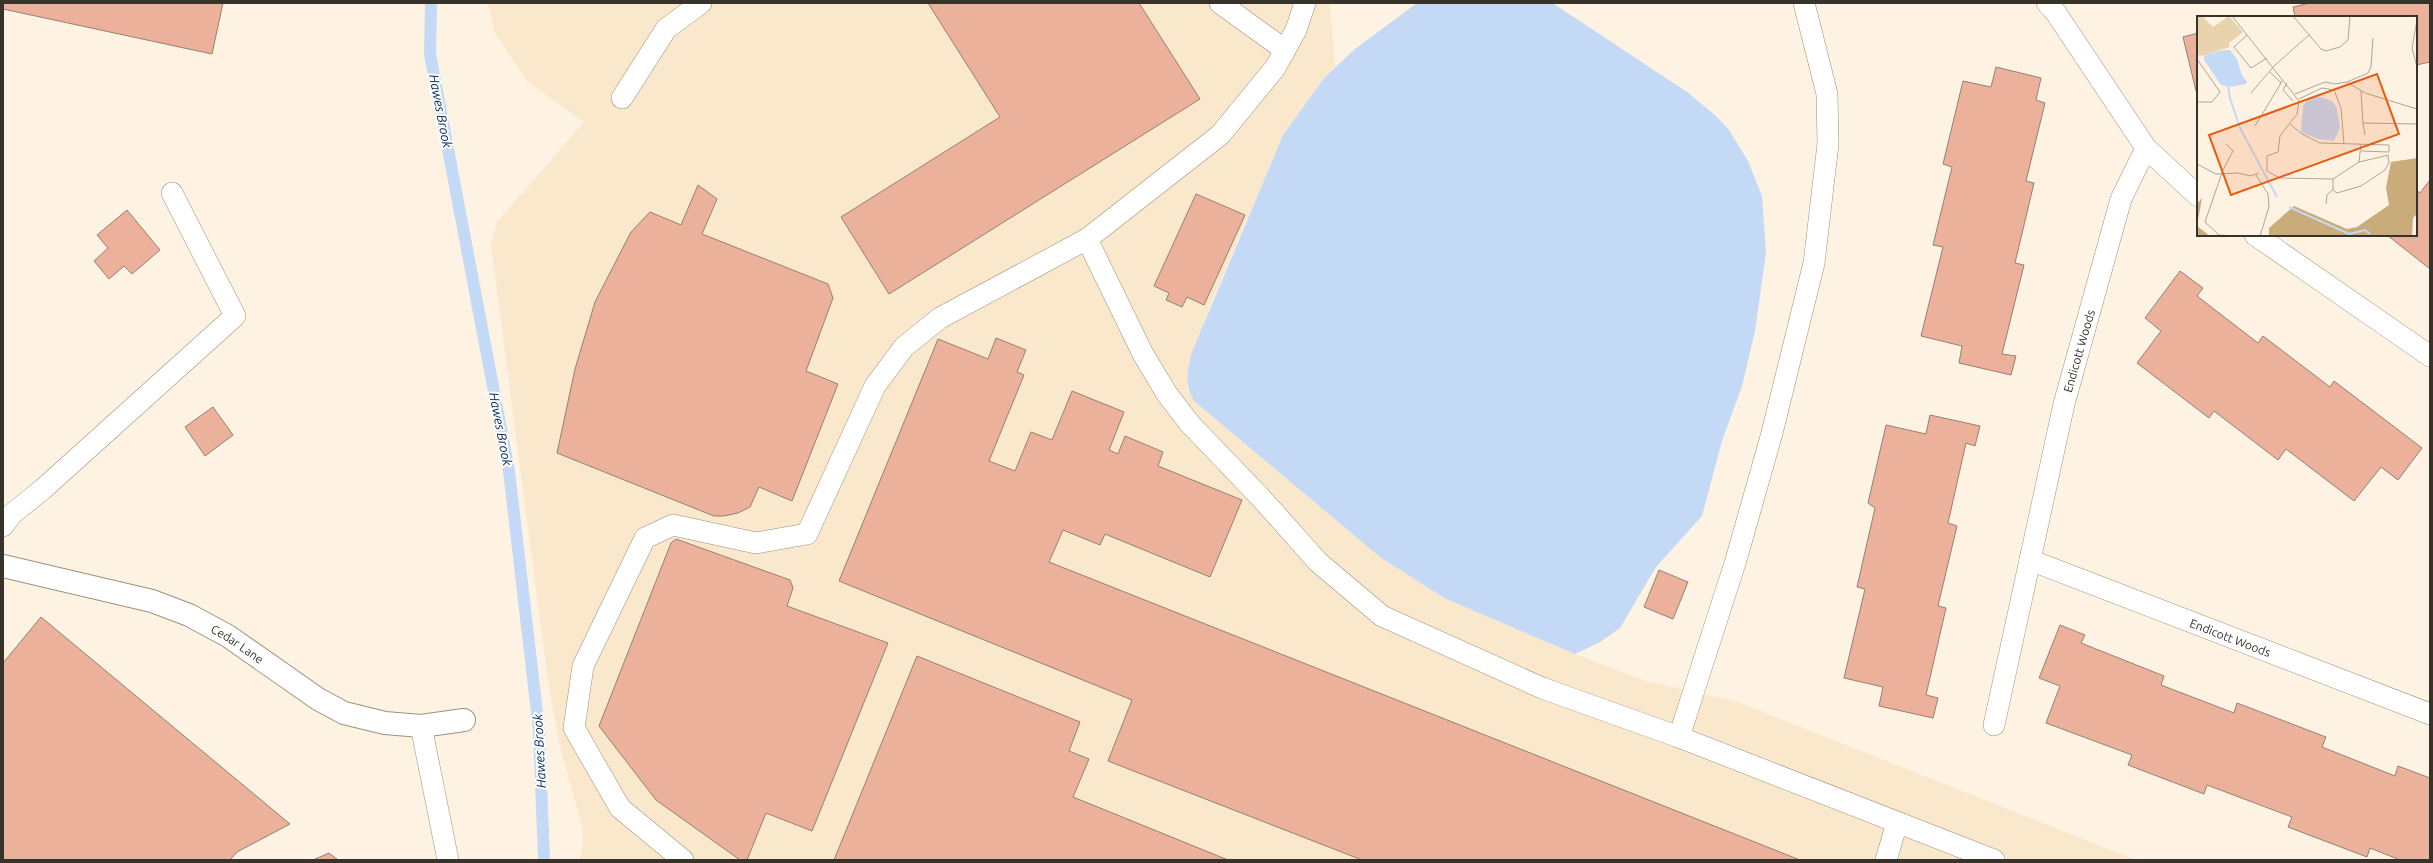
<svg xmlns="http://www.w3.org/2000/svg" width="2433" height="863" viewBox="0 0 2433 863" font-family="Ubuntu,sans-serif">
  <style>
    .built { fill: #f9e8cb }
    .water { fill: #c4d9f6 }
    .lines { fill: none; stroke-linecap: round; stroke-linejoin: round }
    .stream { stroke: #c4d9f6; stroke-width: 12 }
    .building { fill: #ebb19a; stroke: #967f75 }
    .lane-casing { stroke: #9d917d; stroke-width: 22 }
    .street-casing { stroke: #9d917d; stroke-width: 24 }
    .lane { stroke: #fff; stroke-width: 21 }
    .street { stroke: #fff; stroke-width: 22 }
    .labels { text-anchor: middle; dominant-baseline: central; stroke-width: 4; stroke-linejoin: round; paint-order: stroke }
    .street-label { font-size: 12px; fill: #38332a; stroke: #fff }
    .water-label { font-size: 13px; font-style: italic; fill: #002b61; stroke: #fff }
    .inset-river { fill: none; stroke: #c4d9f6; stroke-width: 2 }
    .inset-road { fill: none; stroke: #afa698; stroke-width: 1 }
    .view { fill: #e8590c; fill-opacity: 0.15; stroke: #e8590c; stroke-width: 2 }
    .inset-edge { fill: none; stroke: #38332a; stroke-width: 2 }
  </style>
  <rect width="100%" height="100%" fill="#fef3e2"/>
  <path class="built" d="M488 3H1330L1335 66 1325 77 1283 135 1210 306 1187 373V388L1194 401 1380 557 1444 598 1575 654 1645 681 1738 702 2136 860H579L582 852 583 830 559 743 548 680 491 245 497 222 584 122 528 82 495 34Z"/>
  <path class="water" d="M1417 3 1554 4 1687 92 1716 116 1729 130 1748 161 1762 196 1766 253 1755 331 1742 386 1722 441 1702 516 1656 567 1620 628 1600 642 1575 654 1444 598 1380 557 1194 401C1184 384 1187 371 1192 352L1283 135 1325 77 1355 49Z"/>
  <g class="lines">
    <path class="stream" d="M431 3 430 54 509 471 539 730 544 860"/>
  </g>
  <path class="building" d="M3 3H223L212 54 3 9Z
    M928 3H1139L1200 99 889 294 841 217 1000 117Z
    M2310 3H2430V62L2416 65V17H2295L2293 7Z
    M2198 33V91H2196L2183 37Z
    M1996 67 2041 78 2036 100 2045 103 2026 181 2034 183 2015 263 2024 265 2002 354 2016 356 2011 375 1959 363 1962 346 1921 336 1943 247 1933 245 1952 167 1943 164 1963 81 1991 87Z
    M2430 180V269L2387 235H2416V190L2420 193Z
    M698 185 717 199 702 234 828 284 833 298 806 371 838 384 792 501 759 487 750 507 738 513 724 516H714L557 453 575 369 595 302 631 232 650 212 681 225Z
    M1196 194 1245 215 1204 305 1187 297 1182 307 1166 300 1169 293 1154 286Z
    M127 210 160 250 132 274 124 266 109 279 94 261 108 248 97 235Z
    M2180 271 2203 288 2197 296 2258 343 2263 336 2330 387 2334 381 2422 448 2398 480 2381 467 2354 501 2286 449 2278 460 2214 411 2209 418 2137 363 2161 331 2145 318Z
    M996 338 1026 350 1017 372 1024 375 989 461 1015 471 1031 432 1052 440 1072 391 1124 412 1109 450 1118 454 1125 436 1163 452 1158 466 1242 500 1210 577 1105 534 1100 545 1063 530 1049 562 1800 860H1362L1108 761 1132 700 839 581 938 339 988 359Z
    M213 407 233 435 205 456 185 427Z
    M1930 415 1980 426 1975 446 1966 443 1948 523 1957 526 1938 606 1946 608 1926 695 1938 698 1933 718 1879 706 1883 687 1844 678 1865 589 1857 587 1875 508 1868 503 1886 425 1926 434Z
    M676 539 790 580 793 588 787 606 888 643 812 831 766 813 747 860H740L656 800 599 726 671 543Z
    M1659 570 1688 582 1673 619 1644 607Z
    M41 617 290 824 237 852 230 860H3V663Z
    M2060 625 2085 635 2081 643 2164 676 2161 685 2234 713 2237 703 2326 737 2322 747 2395 776 2398 766 2430 778V860H2400L2370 848 2367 857 2288 827 2292 817 2207 785 2204 794 2128 765 2132 755 2046 723 2060 686 2039 678Z
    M917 656 1080 722 1069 751 1089 759 1073 797 1228 860H834Z
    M329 853 338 860H313Z"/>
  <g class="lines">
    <defs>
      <g id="lane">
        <path d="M1220 3 1285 50"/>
        <path d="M2047 3 2056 13 2146 148 2198 196"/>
        <path d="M622 98 666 29 701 3"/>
        <path id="s1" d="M2146 148 2121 199 2064 404 2030 560 2430 714"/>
        <path d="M2255 235 2430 356"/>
        <path d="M1087 239 1143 354 1167 394 1190 424 1262 499 1318 562 1382 616 1542 688 1679 737 1994 860"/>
        <path d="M3 526 12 514 43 489 235 316 172 193"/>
        <path d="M1994 725 2030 560"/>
        <path d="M421 726 448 860"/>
        <path d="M1679 737 1736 560 1772 433 1814 263 1828 144 1827 94 1804 3"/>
        <path d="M683 860 620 808 574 728 583 666 645 538 673 525 756 543 807 534 875 386 904 347 940 318 1087 239 1220 135 1275 68 1296 30 1305 3"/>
        <path d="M1886 860 1897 823"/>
      </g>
      <g id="street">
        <path id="s2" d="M3 566 152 601 189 615 228 636 318 699 344 713 385 723 421 726 464 720"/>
      </g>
    </defs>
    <use href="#lane" class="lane-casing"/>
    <use href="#street" class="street-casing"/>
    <use href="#lane" class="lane"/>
    <use href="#street" class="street"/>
  </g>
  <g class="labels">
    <g class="street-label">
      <text transform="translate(2079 351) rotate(-74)">Endicott Woods</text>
      <text stroke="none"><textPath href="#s1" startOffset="644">Endicott Woods</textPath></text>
      <text stroke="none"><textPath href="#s2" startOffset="249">Cedar Lane</textPath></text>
    </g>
    <g class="water-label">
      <text transform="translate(441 111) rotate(79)">Hawes Brook</text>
      <text transform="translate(501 429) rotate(79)">Hawes Brook</text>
      <text transform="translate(539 751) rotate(-93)">Hawes Brook</text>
    </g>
  </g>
  <g transform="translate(2197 16)">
    <rect width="220" height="220" fill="#fef3e2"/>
    <path d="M0 0H5L16 11 32 0 46 16 32 27 33 31 3 40 0 38Z" fill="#e9d3ad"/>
    <path d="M220 142V198L216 202 215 220H72V212L97 190 150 213 160 211 192 189 189 172 194 146ZM5 182 0 210 13 220H0V188Z" fill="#c9ac79"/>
    <path d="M26 34H33L40 43 45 59 50 66 49 68 34 71 24 69 7 44V39ZM120 80 135 85 140 92 143 112 137 125 121 123 104 116 106 90 111 83Z" fill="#c4d9f6"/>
    <path class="inset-river" d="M31 70 33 82 43 112 80 181M92 191 152 218 168 214 173 218"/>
    <path class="inset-road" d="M35 0 102 85 100 98 83 120 81 136 70 140V155L83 162 136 163 162 146 164 128M96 0 124 33 129 35 143 31 151 24 153 0M220 4 215 32 220 51M50 19 37 31 54 52 70 42M0 43 23 76 15 86H0M72 55 84 67 85 65M150 66 168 77 220 93M90 67 86 74 96 85M164 75 166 107 220 108M54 77 77 50 112 19M98 78 128 66 138 68 150 66 171 57 174 51 176 22M102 83 125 72 137 74 144 92 147 128M166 107 168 119M93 108 105 118 123 127 192 129V136L164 135M58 110 84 67M29 128 36 135 26 154 8 206 22 219 39 220M162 146 192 139M0 148 19 158 41 157 54 160 62 157M59 159 71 178 72 191 63 220M136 163V174L140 177 164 170 188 154 192 147 191 140M129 188 130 179 136 173"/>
    <path class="view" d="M180 58 202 118 34 179 12 119Z"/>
    <rect width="220" height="220" class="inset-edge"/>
  </g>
  <rect width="2433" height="863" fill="none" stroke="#38332a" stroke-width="8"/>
</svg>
